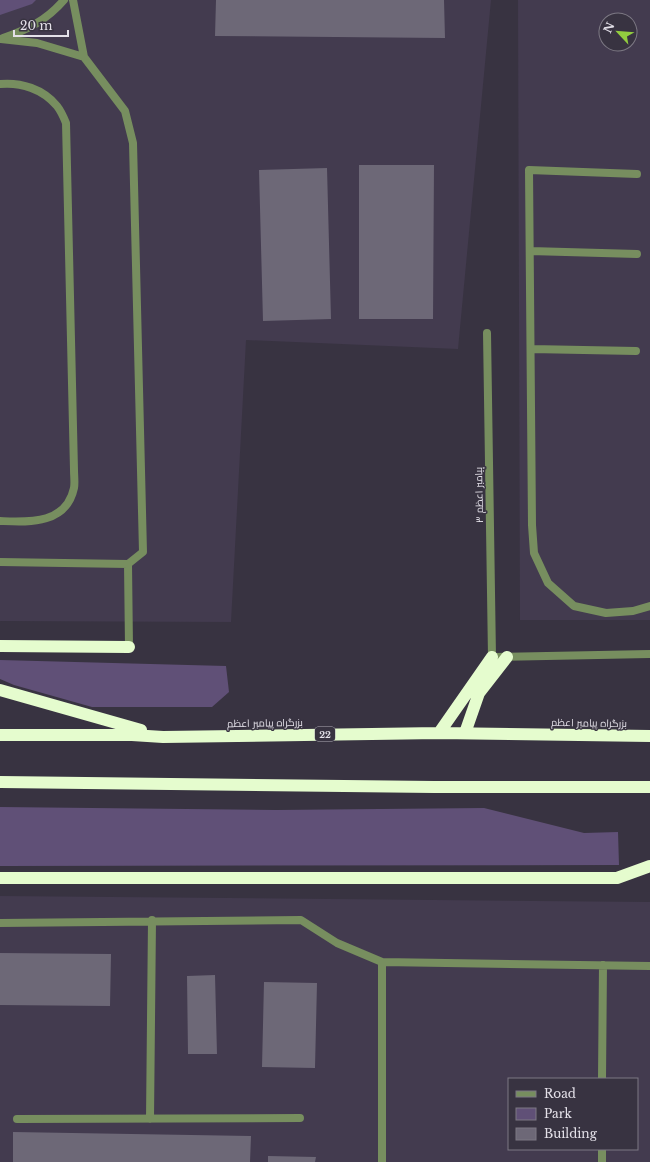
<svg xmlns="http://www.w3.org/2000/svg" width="650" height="1162" viewBox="0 0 650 1162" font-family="'Libre Baskerville',Cairo,serif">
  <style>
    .built { fill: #433b4f; fill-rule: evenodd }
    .green { fill: #605077 }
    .building { fill: #6d6877 }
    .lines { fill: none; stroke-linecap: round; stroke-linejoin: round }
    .lane { stroke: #778e5f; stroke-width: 8 }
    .street { stroke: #778e5f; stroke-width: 8 }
    .highway { stroke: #e5fcce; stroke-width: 12 }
    .labels { text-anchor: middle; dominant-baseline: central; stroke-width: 3; stroke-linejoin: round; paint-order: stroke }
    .shield { fill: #383341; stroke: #b0adb7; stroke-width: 1 }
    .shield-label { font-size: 9px; font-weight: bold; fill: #e4e1e9 }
    .street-label { font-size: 10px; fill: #e4e1e9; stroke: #383341 }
  </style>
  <rect width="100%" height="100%" fill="#383341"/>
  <path class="built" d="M0 0H491L458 349 246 340 231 622 0 621Z
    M518 0H650V620H520ZM606 20H630V44H606Z
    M0 896 650 902V1162H0ZM509 1079H637V1149H509Z"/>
  <path class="green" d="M0 0H36L32 4 0 15Z
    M0 660 226 666 229 692 212 707H92L14 685 0 679Z
    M0 807 276 810 484 808 584 833 618 832 619 865 0 866Z"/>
  <path class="building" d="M216 0H444L445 38 215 36Z
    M359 165H434L433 319H359Z
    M327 168 331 319 263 321 259 170Z
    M0 953 111 954 110 1006 0 1005Z
    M215 975 217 1054H188L187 976Z
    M264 982 317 983 315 1068 262 1067Z
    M13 1132 251 1136 250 1162H13Z
    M268 1156 316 1157 315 1162H268Z"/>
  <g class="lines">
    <path class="lane" d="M3 38C27 30 47 20 64 0
      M1 39 37 43 84 57 73 0
      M0 84C21 82 43 89 57 106 61 111 64 118 66 123L74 470C74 476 75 483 74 488 66 525 28 522 0 521
      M637 174 529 170 532 525 534 553 548 583 574 606 606 613 633 611 650 606
      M530 251 637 254
      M531 349 636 351
      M0 562 128 564 143 552 133 143 125 111 84 57
      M128 564 129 647
      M0 923 301 920 337 943 382 962 650 966
      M602 1079 603 965
      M17 1119 300 1118
      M150 1119 152 920
      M382 1162V962
      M602 1162V1149"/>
    <path class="street" d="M487 333 492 657 650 654"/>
    <path class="highway" d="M0 646 129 647
      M0 690 141 730
      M439 733 492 657
      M465 733 479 693 507 657
      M0 735H132L163 737 439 733 650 736
      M0 782 434 787H650
      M0 878H617L650 866"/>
  </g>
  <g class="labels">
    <rect class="shield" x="315" y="727" width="20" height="14" rx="3"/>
    <g class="shield-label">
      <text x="325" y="734">22</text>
    </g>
    <g class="street-label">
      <text transform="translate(479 495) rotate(-91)">پیامبر اعظم ۳</text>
      <text transform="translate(265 723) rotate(-1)">بزرگراه پیامبر اعظم</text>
      <text transform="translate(589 723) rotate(1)">بزرگراه پیامبر اعظم</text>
    </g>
  </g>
  <rect x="508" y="1078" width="130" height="72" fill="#383341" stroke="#7d7984"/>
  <rect x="516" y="1091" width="20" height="6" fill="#778e5f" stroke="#7d7984"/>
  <text x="544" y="1098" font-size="12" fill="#e4e1e9">Road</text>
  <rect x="516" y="1108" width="20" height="12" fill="#605077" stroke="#7d7984"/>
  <text x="544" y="1118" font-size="12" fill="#e4e1e9">Park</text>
  <rect x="516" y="1128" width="20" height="12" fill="#6d6877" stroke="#7d7984"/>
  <text x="544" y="1138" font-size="12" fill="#e4e1e9">Building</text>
  <g transform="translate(618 32) rotate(296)"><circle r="19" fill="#383341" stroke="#7d7984"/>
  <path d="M0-3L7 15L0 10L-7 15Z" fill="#92cd3f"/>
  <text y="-6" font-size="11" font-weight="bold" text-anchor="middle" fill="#e4e1e9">N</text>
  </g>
  <path d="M14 30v6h54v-6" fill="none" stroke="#e4e1e9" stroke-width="2"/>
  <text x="20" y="30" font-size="12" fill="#e4e1e9" stroke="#383341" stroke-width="3" paint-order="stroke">20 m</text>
</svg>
